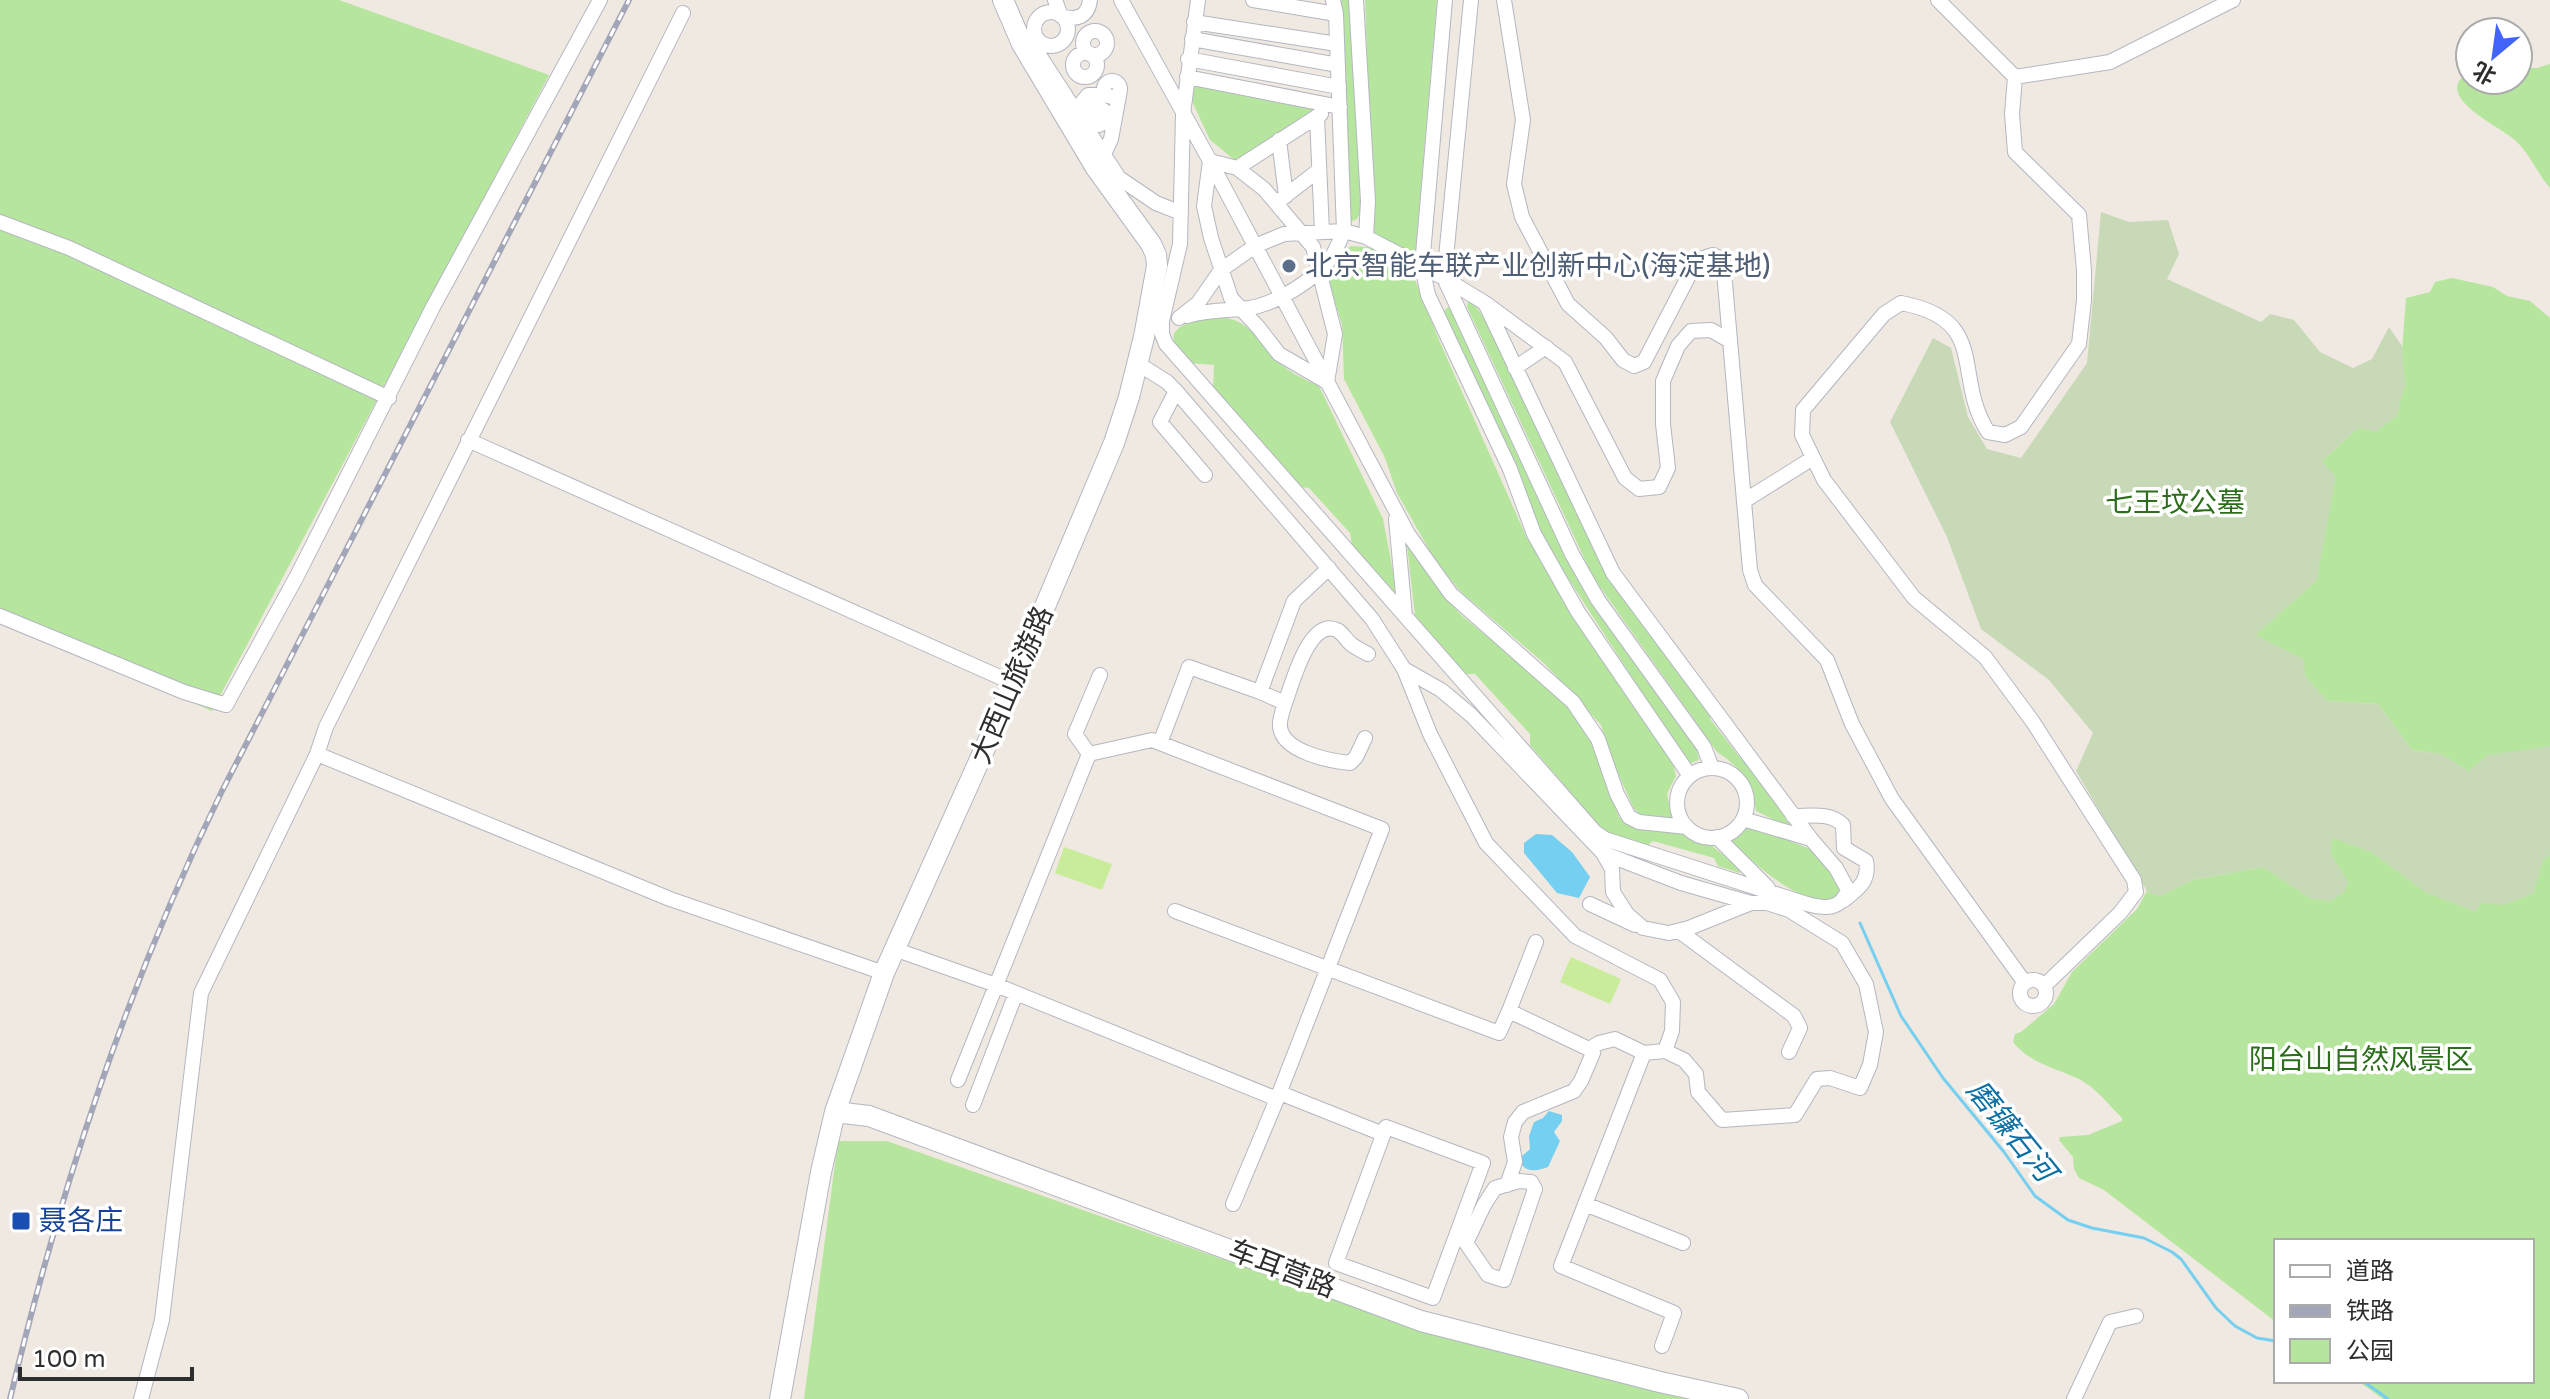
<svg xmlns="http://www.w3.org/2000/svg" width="2550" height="1399" viewBox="0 0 2550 1399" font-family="'Varela Round','Noto Sans SC',sans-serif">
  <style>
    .green { fill: #b6e59e }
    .cemetery { fill: #c8d9b8 }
    .pitch { fill: #c9ec9a }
    .water { fill: #75cff0 }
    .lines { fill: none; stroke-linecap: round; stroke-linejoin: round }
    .stream { stroke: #75cff0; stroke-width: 3 }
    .street-casing { stroke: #b4b7c1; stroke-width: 16 }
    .secondary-casing { stroke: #b4b7c1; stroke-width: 22 }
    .street { stroke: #fff; stroke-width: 14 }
    .secondary { stroke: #fff; stroke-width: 20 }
    .rail-casing { stroke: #a3a6b8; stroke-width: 6 }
    .rail { stroke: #fff; stroke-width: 3; stroke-dasharray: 9; stroke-linecap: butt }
    .service-dot { fill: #5c6f8a; stroke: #fff; stroke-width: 3 }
    .transit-dot { fill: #1a4fb4; stroke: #fff; stroke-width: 3 }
    .labels { text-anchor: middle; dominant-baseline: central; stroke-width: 7; stroke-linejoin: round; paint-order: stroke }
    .service-label { font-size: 28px; fill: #4e5e75; stroke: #fff; text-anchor: start }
    .park-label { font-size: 28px; fill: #2c6e1b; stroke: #fff }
    .street-label { font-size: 28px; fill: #2e2e2e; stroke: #fff }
    .transit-label { font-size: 28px; fill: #164399; stroke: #fff; text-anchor: start }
    .water-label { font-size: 30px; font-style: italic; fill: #0d6fa3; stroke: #fff }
  </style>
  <rect width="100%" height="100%" fill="#efe9e1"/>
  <path class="green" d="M0 0H339L549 75 212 711 0 619Z
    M1339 0H1350L1363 207 1357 219 1348 223Z
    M1365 0H1437L1415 257 1373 233Z
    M2550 64V188C2537 173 2530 154 2516 141 2501 127 2428 95 2470 72V80H2518V68H2537Z
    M1192 83 1321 108 1237 162 1210 140 1190 97Z
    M1351 246 1368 247 1411 270 1439 340 1526 536 1598 654 1673 763 1676 776 1667 794 1672 819 1642 816 1634 809 1612 760 1601 725 1545 664 1461 592 1436 562 1397 493 1385 458 1344 379 1342 325 1328 279 1332 265 1342 252Z
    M2452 278 2493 287 2507 296 2530 301 2550 318V746L2468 771 2441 754 2412 750 2378 704 2327 701 2305 676 2255 635 2317 580 2322 461 2358 428 2397 416 2406 298 2430 292 2435 282Z
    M1468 301 1475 305 1493 332 1587 529 1711 710 1710 719 1741 759 1750 760 1795 824 1791 828 1756 811C1751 783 1741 767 1717 752L1593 577 1467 307Z
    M1448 307 1452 309 1547 509 1696 744 1699 760 1688 764 1557 561 1531 513 1443 312Z
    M1220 317C1251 320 1255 339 1275 359 1287 371 1303 379 1319 386L1383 519 1398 597 1352 545 1350 533 1309 488 1300 487 1213 392 1214 365 1189 363C1185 357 1177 349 1174 342 1168 322 1208 318 1220 317Z
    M1407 545 1460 614 1534 675 1574 713 1593 739 1619 817 1628 825 1645 829 1687 833 1705 840 1740 869V873L1718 866 1714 858 1653 841 1647 846 1612 835 1600 827 1530 745V734L1475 674H1466L1415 616Z
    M1745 824 1813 850 1841 885 1839 896C1802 912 1756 863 1729 841Z
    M2331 838 2550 852V1399H2383L2358 1381H2532V1241H2276V1322L2104 1190 2079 1178 2074 1169 2073 1157 2059 1140 2060 1137 2088 1135 2122 1121V1118C2109 1105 2096 1088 2079 1079 2056 1068 2029 1063 2013 1042L2015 1034 2021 1032 2054 1004 2072 972 2137 909 2147 891 2159 896 2193 880 2263 867Z
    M838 1141H887L1418 1328 1696 1399H804Z"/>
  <path class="cemetery" d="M2101 212 2129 222 2168 220 2179 254 2167 279 2261 322 2270 314 2294 320 2320 352 2353 368 2372 359 2389 327 2402 346 2405 385 2397 416 2376 432 2358 428 2322 461 2336 477 2317 580 2256 635 2304 659 2305 676 2327 701 2378 704 2412 750 2441 754 2468 771 2488 755 2550 746V855L2542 862 2534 893 2505 905 2481 903 2476 912 2425 892 2371 852 2332 838 2331 855 2348 881 2345 891 2332 901 2311 899 2263 867 2193 880 2159 897 2147 891 2076 771 2093 733 2049 680 1981 629 1947 537 1890 422 1933 338 1951 348 1968 417 1987 449 2021 458 2087 363Z"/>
  <path class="pitch" d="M1064 847 1112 864 1102 890 1055 873Z
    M1571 957 1621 979 1610 1004 1560 982Z"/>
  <path class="water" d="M1536 834 1552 835 1572 852 1590 877 1579 898 1557 893 1524 853V843Z
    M1549 1111 1562 1115V1121L1554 1132 1560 1141 1548 1167C1537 1171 1522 1174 1520 1158L1530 1149 1529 1136 1534 1122 1543 1118Z"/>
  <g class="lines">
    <path class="stream" d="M1860 923 1901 1016 1943 1078 2004 1152 2035 1196 2068 1220 2092 1228 2144 1238 2172 1252 2181 1259 2216 1308 2235 1326 2257 1338 2276 1341
      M2363 1381 2388 1399"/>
    <defs>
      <path id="street" d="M1055 0 1061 16C1076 21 1088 17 1090 0
        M1121 0 1210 161 1408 534 1451 594 1573 702 1598 739 1617 794 1629 817 1639 822 1687 827
        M1198 0 1183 114 1180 244 1162 321V334L1166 344 1595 832 1605 839 1807 904C1826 909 1840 910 1848 890L1836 868 1811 839 1613 573 1485 303
        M1253 0 1336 14
        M1356 0 1368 201 1366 237
        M1445 0 1422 266 1428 295 1510 469 1534 534 1578 612 1690 776
        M1471 0 1444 278 1572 554 1598 600 1704 747 1712 768
        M1504 0 1523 120 1514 184 1522 217 1568 304 1606 338 1623 360 1634 366 1644 362 1697 260 1713 255 1723 260 1750 570 1755 585 1827 660 1852 724 1892 799 2025 983
        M1938 0 2015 77
        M1034 29a17 17 0 1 1 34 0a17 17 0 1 1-34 0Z
        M1194 22 1337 44
        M1034 30V47L1119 178 1156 203 1181 213
        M1083 43a12 12 0 1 1 24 0a12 12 0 1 1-24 0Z
        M1192 39 1338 65
        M1073 65a12 12 0 1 1 24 0a12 12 0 1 1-24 0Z
        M1188 59 1339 87
        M1187 77 1340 107
        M1104 89a8 8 0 1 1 16 0a8 8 0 1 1-16 0Z
        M1096 109 1099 99 1096 95H1088L1083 101 1084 106 1091 110C1097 110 1101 107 1106 112L1107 120 1099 125 1092 122 1091 115 1096 109
        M1317 116 1322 232
        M1279 140 1286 196
        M1104 154 1111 139 1120 90
        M1210 161 1237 168 1264 189 1313 247 1335 334 1327 382 1279 354 1258 327 1231 298 1211 238 1204 206Z
        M1237 168 1321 114
        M1280 200 1319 170
        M0 222 69 248 389 398
        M1187 316C1208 309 1228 311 1250 308 1277 303 1313 281 1330 259 1336 251 1340 240 1344 231L1336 14 1333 0
        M1179 318 1198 303 1221 270 1255 246 1284 234 1344 231 1366 237 1444 278 1485 303 1565 362 1625 478 1639 489 1659 487 1668 468 1663 424V381L1678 346 1691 331 1711 330 1730 341
        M1137 363 1167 382 1176 391 1372 619 1404 669 1430 734 1486 843 1575 936 1660 980 1673 1002 1672 1031 1665 1051 1644 1053 1561 1266 1674 1313 1662 1346
        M1515 368 1546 347
        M1176 391 1160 422 1205 475
        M468 440 1013 683
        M1744 501 1813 458
        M1396 519 1405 616
        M0 616 184 692 226 705 297 576 433 307 600 0
        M1404 669 1441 690 1471 715 1603 853 1612 869 1613 892 1627 914 1643 928 1669 933 1689 928 1751 903H1767L1789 910 1842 943 1866 984 1876 1032 1870 1065 1860 1088 1830 1078 1817 1079 1795 1115 1722 1120 1698 1092 1696 1074 1684 1060 1665 1051
        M1260 692 1285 703C1283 710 1279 720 1280 727 1283 752 1330 761 1350 763L1356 757 1365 738
        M1285 703C1292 685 1309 617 1337 630 1343 633 1346 640 1351 644 1356 648 1362 651 1368 654
        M1160 743 1189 667 1260 692 1294 601 1329 568
        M317 754 670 899 884 973
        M1089 754 1075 734 1100 675
        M1677 803a35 35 0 1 1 70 0a35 35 0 1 1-70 0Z
        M1793 816C1811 816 1830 812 1843 825L1844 848 1866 861C1870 881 1858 889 1844 900
        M1743 819 1811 839
        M1717 837 1768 888
        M1603 853 1681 883 1751 903
        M1590 904 1635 925
        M1175 911 1499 1033 1509 1011
        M1679 931 1794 1016 1800 1028 1789 1052
        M1536 942 1509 1011 1589 1049 1599 1043 1615 1039 1644 1053
        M894 949 996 985 1277 1099
        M2020 993a13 13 0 1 1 26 0a13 13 0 1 1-26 0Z
        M2044 986 2120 913 2136 892 2134 880 2033 722 1985 657 1914 598 1824 480 1802 435 1803 410 1884 314 1901 303C1991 320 1952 375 1988 432L2005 435 2021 427 2079 344 2084 300V270L2079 215 2015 152 2012 114 2015 77 2110 62 2233 0
        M958 1080 1089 754 1152 740 1382 829 1277 1099 1233 1204
        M1280 1093 1383 1134
        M973 1105 1016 993
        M1386 1127 1483 1163 1433 1298 1336 1263Z
        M1519 1181 1531 1182 1535 1189 1504 1280 1488 1275 1466 1243 1484 1205 1495 1188Z
        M1507 1185 1515 1162 1511 1137 1515 1122 1523 1112 1574 1091 1581 1081 1593 1053 1589 1049
        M1585 1204 1683 1243
        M141 1399 162 1320 201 993 317 754 326 727 683 13
        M2074 1399 2110 1322 2136 1316"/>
      <path id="secondary" d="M835 1112 869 1116 1421 1321 1660 1382 1738 1399
        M780 1399 821 1172 835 1112 884 973 989 739 1114 443 1129 397 1144 337 1157 266 1156 255 1151 244 1096 168 1022 44 1003 0"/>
    </defs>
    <use href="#street" class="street-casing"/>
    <use href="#secondary" class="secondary-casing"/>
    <use href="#street" class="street"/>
    <use href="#secondary" class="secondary"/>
    <defs>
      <path id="rail" d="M10 1399C61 1186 126 988 222 791L629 0"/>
    </defs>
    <use href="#rail" class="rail-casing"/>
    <use href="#rail" class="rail"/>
  </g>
  <circle class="service-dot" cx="1289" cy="266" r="8"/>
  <rect class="transit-dot" x="11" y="1211" width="20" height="20" rx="4"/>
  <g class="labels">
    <g class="service-label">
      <text x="1305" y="266">北京智能车联产业创新中心(海淀基地)</text>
    </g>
    <g class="park-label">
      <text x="2175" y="503">七王坟公墓</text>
      <text x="2361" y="1060">阳台山自然风景区</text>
    </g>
    <g class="street-label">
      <text transform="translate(1012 685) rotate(-67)">大西山旅游路</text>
      <text transform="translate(1282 1269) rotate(21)">车耳营路</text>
    </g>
    <g class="transit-label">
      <text x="39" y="1221">聂各庄</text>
    </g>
    <g class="water-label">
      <text transform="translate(2011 1131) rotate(51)">磨镰石河</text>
    </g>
  </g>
  <rect x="2274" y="1239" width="260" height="144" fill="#ffffff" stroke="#ababab" stroke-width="2"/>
  <rect x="2290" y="1265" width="40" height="12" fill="#ffffff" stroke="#ababab" stroke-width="2"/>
  <text x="2346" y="1279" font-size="24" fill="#2e2e2e">道路</text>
  <rect x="2290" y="1305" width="40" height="12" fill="#a3a6b8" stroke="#ababab" stroke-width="2"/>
  <text x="2346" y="1319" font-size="24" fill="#2e2e2e">铁路</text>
  <rect x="2290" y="1339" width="40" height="24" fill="#b6e59e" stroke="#ababab" stroke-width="2"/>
  <text x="2346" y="1359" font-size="24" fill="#2e2e2e">公园</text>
  <g transform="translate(2494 56) rotate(209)"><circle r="38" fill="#ffffff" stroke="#ababab" stroke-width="2"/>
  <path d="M0-6L14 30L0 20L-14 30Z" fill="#4264fb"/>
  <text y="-12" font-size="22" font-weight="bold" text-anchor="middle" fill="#2e2e2e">北</text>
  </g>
  <path d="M20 1367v12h172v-12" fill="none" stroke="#2e2e2e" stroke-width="4"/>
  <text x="32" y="1367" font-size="24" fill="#2e2e2e" stroke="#ffffff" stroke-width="6" paint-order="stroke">100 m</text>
</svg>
